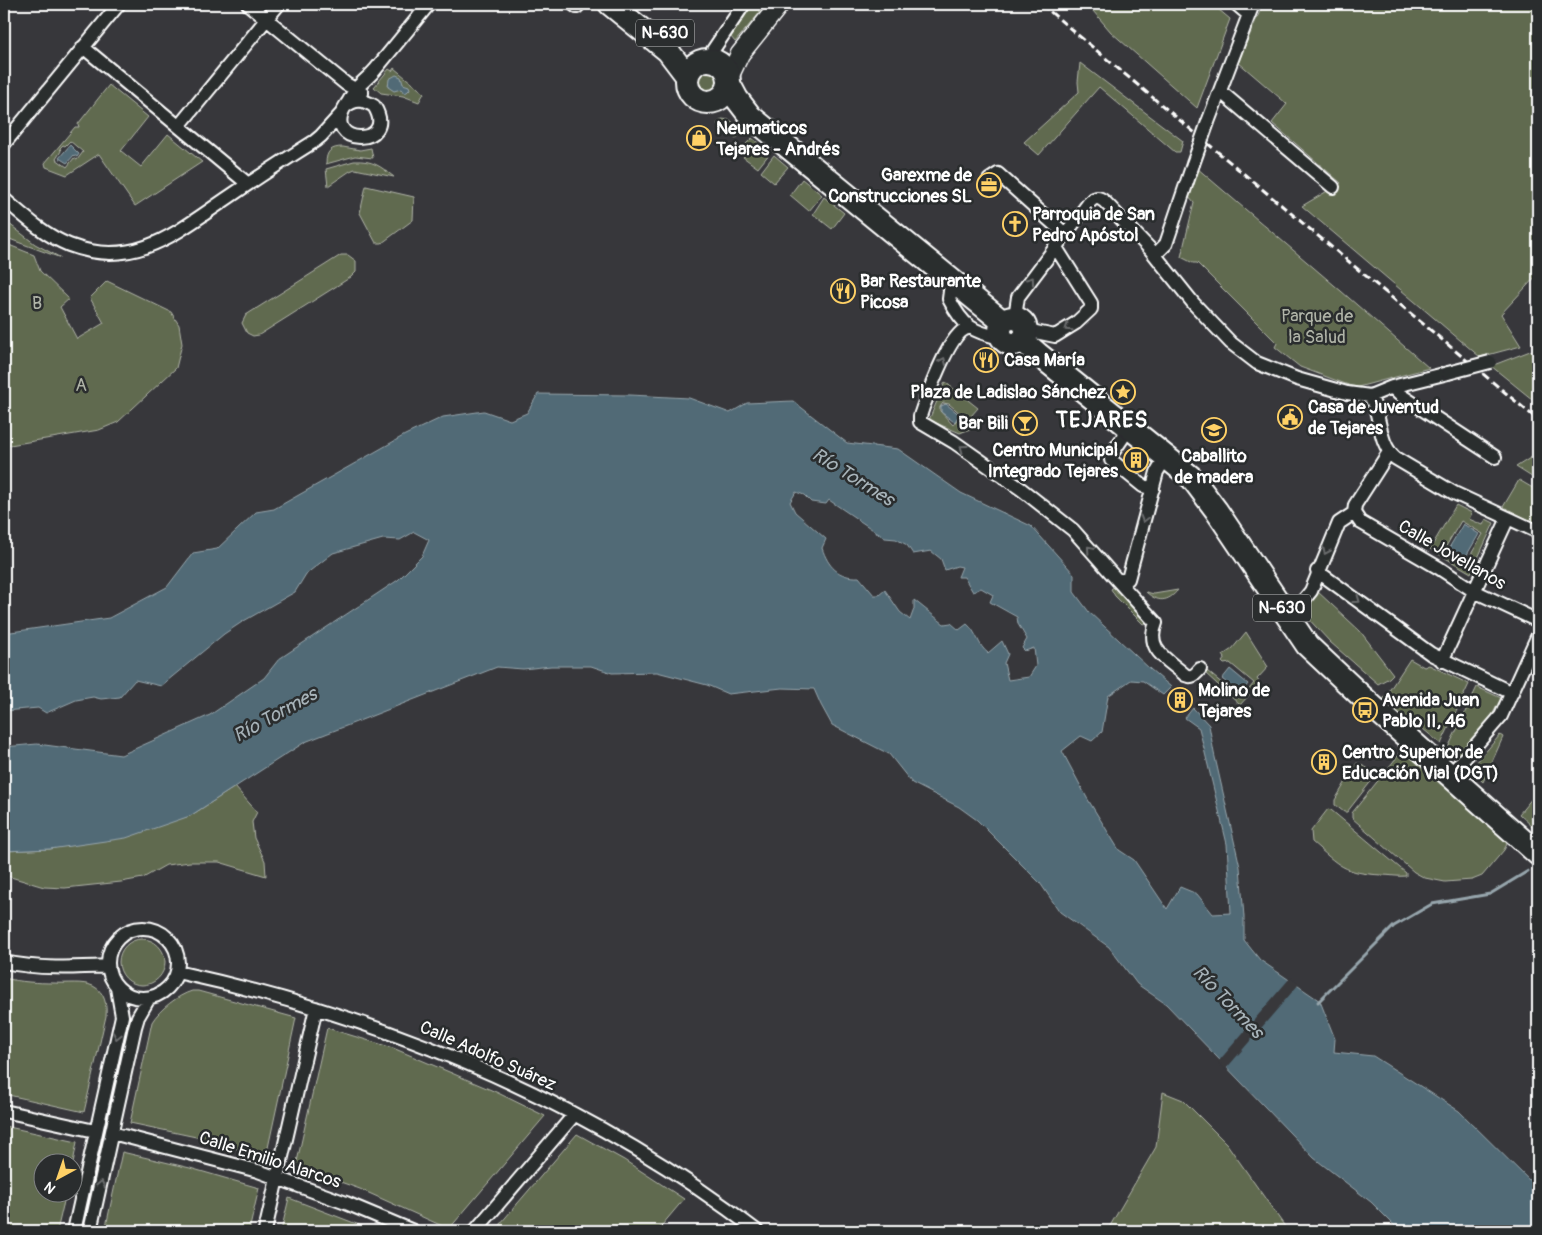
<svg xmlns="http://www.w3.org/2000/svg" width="1542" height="1235" viewBox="0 0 1542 1235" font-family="Pangolin,sans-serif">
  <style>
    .green { fill: #616a50; stroke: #b0b4a8; fill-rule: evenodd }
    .water { fill: #516a76; stroke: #97a6ad; fill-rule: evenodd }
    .pier { fill: #37373b }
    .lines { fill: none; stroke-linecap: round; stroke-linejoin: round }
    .stream { stroke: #97a6ad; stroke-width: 3 }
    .street-casing { stroke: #fff; stroke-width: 16 }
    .secondary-casing { stroke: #fff; stroke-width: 21 }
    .highway-casing { stroke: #fff; stroke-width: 26 }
    .street { stroke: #2a2d2e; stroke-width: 12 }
    .secondary { stroke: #2a2d2e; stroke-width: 18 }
    .highway { stroke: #2a2d2e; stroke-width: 22 }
    .rail { stroke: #fff; stroke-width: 3; stroke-dasharray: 8 4; stroke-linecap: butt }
    .street-bridge-casing { stroke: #fff; stroke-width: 16; stroke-linecap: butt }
    .street-bridge { stroke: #2a2d2e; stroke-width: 12 }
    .oneway { stroke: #6a6c6d }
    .labels { text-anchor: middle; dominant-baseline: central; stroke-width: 5; stroke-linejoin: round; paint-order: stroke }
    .shield { fill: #2a2d2e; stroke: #bfc0c0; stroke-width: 1 }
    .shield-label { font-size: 16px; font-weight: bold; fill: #fff }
    .poi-label { font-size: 18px; font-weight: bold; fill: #fff; stroke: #2a2d2e; text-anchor: start }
    .park-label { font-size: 18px; fill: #b0b4a8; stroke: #2a2d2e }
    .street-label { font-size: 18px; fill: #fff; stroke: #2a2d2e }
    .water-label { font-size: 19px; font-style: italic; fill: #a8b4ba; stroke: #2a2d2e }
    .district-label { font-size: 22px; font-weight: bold; letter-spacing: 1px; fill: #fff; stroke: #2a2d2e }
  </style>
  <rect width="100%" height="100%" fill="#37373b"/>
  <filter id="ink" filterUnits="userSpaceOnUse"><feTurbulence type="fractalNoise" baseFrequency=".02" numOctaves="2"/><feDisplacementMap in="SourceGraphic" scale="10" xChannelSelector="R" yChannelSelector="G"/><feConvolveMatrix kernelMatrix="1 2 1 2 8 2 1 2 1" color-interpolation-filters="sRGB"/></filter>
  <g filter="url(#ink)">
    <path class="green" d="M753 4H767L735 42 731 37Z
      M1087 4H1212L1230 19 1197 108 1111 32Z
      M1263 4H1538V274L1501 314 1521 346 1480 357 1302 206 1341 183 1272 123 1287 104 1238 62Z
      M1080 63 1183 141 1180 152H1175L1099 87 1039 155 1024 142 1079 92 1078 82Z
      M693 81a14 14 0 1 1 28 0a14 14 0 1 1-28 0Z
      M394 68 424 93 419 102 403 96 381 93 374 87 389 69 392 71Z
      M109 85 148 117 121 151 141 167 168 134 202 162 135 206 99 154 67 175 46 167 45 163 75 127H79L78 124ZM70 141 83 152 77 160 74 158 67 167 56 159 61 151 60 148 63 145 65 146Z
      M722 119 730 120 742 130 736 139 717 124Z
      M752 138 770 153 758 168 743 157 750 151 744 146Z
      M343 147 360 150 371 148 373 158 355 156 326 164C326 151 331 147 343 147Z
      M774 155 788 167 774 183 761 172Z
      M354 161C373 160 380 166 394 177L355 169 350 171 328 186 326 169Z
      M1197 168 1341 291 1429 368 1358 387 1351 386 1300 367 1275 347 1277 343 1197 263H1193L1181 257 1194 203 1187 195Z
      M802 179 822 195 809 211 790 195Z
      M366 186 414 197 413 220 382 243H376L360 213Z
      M824 197 844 213 832 229 813 214Z
      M4 220 35 244 61 258 4 237Z
      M4 243 34 255 40 271 69 299 60 307 77 339 104 323 90 298 107 281 171 312 179 325 182 344 176 368 118 422 99 430 4 446Z
      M341 255H348L356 261V272L351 277 259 335 253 336 247 333 242 323 246 315Z
      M1538 348V404L1491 366Z
      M945 382 978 408 971 416 975 427 960 433 929 420ZM943 403 949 404 961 414 953 425 940 411V407Z
      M1538 453V481L1516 467Z
      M1519 480 1538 491V524L1503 507Z
      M1456 505 1472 513 1469 519 1483 525 1486 519 1494 523 1471 573 1430 549ZM1461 521 1483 534 1467 561 1445 548Z
      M1115 586 1142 615 1145 623 1143 624 1115 596 1111 589Z
      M1178 590C1168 602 1158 603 1146 592L1154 594Z
      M1317 591 1360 631 1393 674 1389 678 1378 684 1330 642 1304 614Z
      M1246 632 1268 667 1257 679 1260 683 1240 705 1205 673 1207 671 1241 699 1254 683 1230 663 1224 664 1222 662 1225 658 1223 655 1232 649Z
      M1410 659 1424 667 1429 665 1469 684 1441 744 1411 719 1402 717 1383 700Z
      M1477 687 1501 698 1490 719 1456 757 1447 750Z
      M1500 735 1503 737 1483 782 1470 770Z
      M1405 747 1505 837 1507 844 1504 850 1482 876 1472 880 1445 882 1425 878 1414 872 1352 818V813Z
      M1357 763 1375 772 1376 775 1347 812H1344L1335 805V800Z
      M235 787 257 812 252 822 254 838 265 861 266 876 219 862H190L166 865 143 878 121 882 65 888 44 887 4 875V851L50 849 190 816Z
      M1538 791V826L1533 827 1519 814Z
      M1328 809 1331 810 1406 873V876C1398 877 1390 875 1382 875 1343 873 1340 866 1312 842L1311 831Z
      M119 962a23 23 0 1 1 46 0a23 23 0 1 1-46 0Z
      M4 978C20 982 38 983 54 983 67 984 82 981 93 986 105 992 107 1005 106 1016L84 1112 4 1094Z
      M192 991H198L296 1018 266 1157 196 1137 130 1123 152 1022C159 1010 178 995 192 991Z
      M327 1028 393 1048 496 1092 545 1116 449 1229 360 1189 296 1166Z
      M1163 1092 1183 1100 1227 1144 1288 1231H1107L1156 1147Z
      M4 1126 77 1142 73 1163 42 1162V1192L66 1193 57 1231H4Z
      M577 1134 624 1160 684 1199 657 1231H494Z
      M122 1152 190 1168 259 1188 249 1231H105Z
      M289 1198 375 1231H281Z"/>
    <path class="water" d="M396 75 401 77 403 84 409 86 410 89 407 92 404 93 401 89 394 91 388 87 389 79Z
      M70 145 79 154 77 157 74 155 67 163 59 158Z
      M538 394 630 395 689 398 730 413 747 403 793 401 847 443 898 449 961 493 1031 526 1074 574V592L1089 612 1150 669 1171 687 1163 695 1143 681 1131 680 1108 696 1102 732 1092 741 1081 736 1062 751 1087 798 1119 850 1134 860 1167 909 1180 887 1197 894 1213 914 1231 913 1227 844 1199 728 1185 718 1193 708 1209 725 1214 753 1240 867 1244 917V940L1260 960 1320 1001 1335 1039 1334 1052 1373 1056 1459 1111 1538 1189V1231H1400L1371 1202 1314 1158 1166 1004 1137 984 1109 947 1060 912 1040 883 977 820 959 807 912 783 889 754 832 725 821 705 814 689 782 688 728 694 707 685 657 672 612 673 591 666H551L523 669 497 667 305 742 190 816 126 838 50 849 4 851V747L37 744 121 755 210 715 264 678 279 659 398 580 422 556 429 540 414 532 400 540 383 539 333 553 306 574 295 592 242 622 224 634 161 686 135 680 120 697 101 699 93 697 76 700 46 713 38 708 4 711V633L109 618 167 587 193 553 217 549 256 512 274 509 405 435 443 417 484 411 510 420 527 413ZM796 492 804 495 811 502 826 504 829 500 885 538 896 539 907 545 913 554 931 551 941 559 945 570 957 566 962 567 958 577H964L973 592 981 588 993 595 990 602 1017 617 1018 624 1027 639 1022 648 1025 651 1034 648 1036 666 1029 677 1008 680 1004 663 1008 654 1002 641 988 653C978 646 977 632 967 624L959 630 951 623 944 624 914 600V609L910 620 900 612 885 590 879 595H874L859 577C838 578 828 566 822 548L826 539 795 512 790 502Z
      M946 404 960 415 954 422 941 412V406Z
      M1463 524 1479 534 1465 558 1449 548Z
      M1230 669 1248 684 1240 694 1222 679Z"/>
    <path class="pier" d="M1290 978 1299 984 1225 1070 1218 1062Z"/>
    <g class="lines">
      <path class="stream" d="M1318 1002 1394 926 1432 904 1490 894 1528 871"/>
      <defs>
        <path id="street" d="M248 4 346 84 362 93
          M573 4 577 7 579 4
          M1236 4 1249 15
          M83 47 248 184
          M711 59 713 50 744 4
          M1220 91 1333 187
          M346 106C356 98 364 100 374 106 400 148 319 147 346 105 350 100 352 94 356 89 362 82 369 77 375 70 393 48 411 26 429 4
          M1208 122 1253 4
          M179 126 279 4
          M4 144 119 4
          M989 180 998 174 1065 234
          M4 199C24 216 44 235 69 245 135 270 177 232 229 197 257 178 286 159 315 141L321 136 342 113
          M1155 255 1166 244 1193 164
          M955 284 950 291 949 299C963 326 972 332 1001 338
          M1015 317 1018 297 1088 204C1094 197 1098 196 1105 202L1150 249 1194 304 1231 343 1257 363 1297 379 1347 393 1370 396 1392 387 1448 373
          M969 328C951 329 930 390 923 407L920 416V422L954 442 1021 489 1073 530 1118 581 1128 579 1157 472 1166 457
          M1026 330 1055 336 1076 323 1091 309V303L1055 246
          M1392 387 1399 394 1495 457
          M1370 396C1382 416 1377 441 1395 458L1454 493 1538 532
          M1130 427 1111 455V460L1143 486 1153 489
          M1354 513 1360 522 1439 568 1474 591 1538 621
          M1317 571 1431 654 1512 693
          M1118 581 1156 623C1145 650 1167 659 1185 675 1192 678 1195 675 1200 669
          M1289 618 1311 591 1339 523 1354 513 1355 505 1389 452
          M1442 661 1508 518
          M1450 775 1501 716 1538 635
          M108 963a35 35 0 1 1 70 0a35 35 0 1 1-70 0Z
          M4 962C38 969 72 968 107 966
          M177 972C387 1018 586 1100 757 1231
          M4 1111 95 1131
          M112 1133 258 1171 346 1203 413 1231
          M74 1231 122 1016 117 988
          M90 1231 135 1027 138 1017 149 998
          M265 1231 316 1008
          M475 1231 574 1115"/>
        <path id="secondary" d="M729 77 740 54 780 4"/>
        <path id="highway" d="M610 4 668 51 687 76
          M687 81a21 21 0 1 1 42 0a21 21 0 1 1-42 0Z
          M729 84 737 99 750 116 1003 322
          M1000 331a13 13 0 1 1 26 0a13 13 0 1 1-26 0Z
          M1022 340 1038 354 1192 478 1216 510 1307 645 1371 705 1538 854"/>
      </defs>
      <use href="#street" class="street-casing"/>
      <use href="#secondary" class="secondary-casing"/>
      <use href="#highway" class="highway-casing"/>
      <use href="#street" class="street"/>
      <use href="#secondary" class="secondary"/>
      <use href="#highway" class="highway"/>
      <path class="rail" d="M1041 4 1538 420"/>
      <defs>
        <path id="street-bridge" d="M1193 164 1208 122
          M1448 373 1490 362"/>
      </defs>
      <use href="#street-bridge" class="street-bridge-casing"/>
      <use href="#street-bridge" class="street-bridge"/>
    </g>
    <defs><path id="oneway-chevron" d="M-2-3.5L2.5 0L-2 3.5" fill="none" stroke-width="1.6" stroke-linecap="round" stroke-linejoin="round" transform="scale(1.25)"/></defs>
    <g class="oneway">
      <use href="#oneway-chevron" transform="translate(1031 280) rotate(-54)"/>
      <use href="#oneway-chevron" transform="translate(1068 328) rotate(145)"/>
      <use href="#oneway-chevron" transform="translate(943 361) rotate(-66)"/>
      <use href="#oneway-chevron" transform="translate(963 448) rotate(-144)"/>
      <use href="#oneway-chevron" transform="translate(1144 519) rotate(105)"/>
      <use href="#oneway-chevron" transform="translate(1090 549) rotate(-131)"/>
      <use href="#oneway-chevron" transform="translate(1326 551) rotate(114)"/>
      <use href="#oneway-chevron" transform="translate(1357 600) rotate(36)"/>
      <use href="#oneway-chevron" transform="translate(117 1036) rotate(103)"/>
      <use href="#oneway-chevron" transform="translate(101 1184) rotate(-77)"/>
    </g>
  </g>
  <defs>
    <symbol id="shop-ring" viewBox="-11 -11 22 22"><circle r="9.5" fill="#2a2d2e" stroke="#ffd166" stroke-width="1.5"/><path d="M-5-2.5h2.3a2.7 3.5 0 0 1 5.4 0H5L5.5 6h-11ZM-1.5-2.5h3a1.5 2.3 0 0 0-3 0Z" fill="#ffd166"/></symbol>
    <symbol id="office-ring" viewBox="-11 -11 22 22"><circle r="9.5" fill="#2a2d2e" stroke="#ffd166" stroke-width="1.5"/><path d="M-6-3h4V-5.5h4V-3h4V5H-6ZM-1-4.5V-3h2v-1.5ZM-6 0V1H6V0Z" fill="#ffd166"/></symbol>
    <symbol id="church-ring" viewBox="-11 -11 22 22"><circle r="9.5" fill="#2a2d2e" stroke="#ffd166" stroke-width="1.5"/><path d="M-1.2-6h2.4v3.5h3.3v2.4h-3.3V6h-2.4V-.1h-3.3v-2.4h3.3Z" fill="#ffd166"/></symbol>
    <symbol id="restaurant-ring" viewBox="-11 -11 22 22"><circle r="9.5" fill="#2a2d2e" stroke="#ffd166" stroke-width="1.5"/><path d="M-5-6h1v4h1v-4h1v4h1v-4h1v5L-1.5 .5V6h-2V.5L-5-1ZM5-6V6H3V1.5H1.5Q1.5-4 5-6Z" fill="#ffd166"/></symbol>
    <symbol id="sight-ring" viewBox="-11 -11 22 22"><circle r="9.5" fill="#2a2d2e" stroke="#ffd166" stroke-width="1.5"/><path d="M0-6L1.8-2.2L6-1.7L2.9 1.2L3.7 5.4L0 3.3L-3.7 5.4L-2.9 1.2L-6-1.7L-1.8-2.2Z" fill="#ffd166"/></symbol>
    <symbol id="civic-ring" viewBox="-11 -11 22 22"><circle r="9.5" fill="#2a2d2e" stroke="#ffd166" stroke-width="1.5"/><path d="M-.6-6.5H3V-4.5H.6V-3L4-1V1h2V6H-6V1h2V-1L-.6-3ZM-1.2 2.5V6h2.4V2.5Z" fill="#ffd166"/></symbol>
    <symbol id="bar-ring" viewBox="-11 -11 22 22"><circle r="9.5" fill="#2a2d2e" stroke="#ffd166" stroke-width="1.5"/><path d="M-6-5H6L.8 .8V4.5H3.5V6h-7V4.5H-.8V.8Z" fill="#ffd166"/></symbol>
    <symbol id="school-ring" viewBox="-11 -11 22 22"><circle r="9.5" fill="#2a2d2e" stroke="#ffd166" stroke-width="1.5"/><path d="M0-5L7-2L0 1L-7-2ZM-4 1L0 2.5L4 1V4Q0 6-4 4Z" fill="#ffd166"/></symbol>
    <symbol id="building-ring" viewBox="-11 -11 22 22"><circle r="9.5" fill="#2a2d2e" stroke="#ffd166" stroke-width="1.5"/><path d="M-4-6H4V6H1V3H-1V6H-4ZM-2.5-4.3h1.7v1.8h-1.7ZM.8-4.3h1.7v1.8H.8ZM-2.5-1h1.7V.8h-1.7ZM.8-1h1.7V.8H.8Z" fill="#ffd166"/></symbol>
    <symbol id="bus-ring" viewBox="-11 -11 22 22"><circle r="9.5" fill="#2a2d2e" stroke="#ffd166" stroke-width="1.5"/><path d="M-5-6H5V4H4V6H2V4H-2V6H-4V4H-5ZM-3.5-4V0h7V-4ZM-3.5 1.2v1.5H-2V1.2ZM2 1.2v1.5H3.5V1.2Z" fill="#ffd166"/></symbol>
  </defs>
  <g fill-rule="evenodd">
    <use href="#shop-ring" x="685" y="124" width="28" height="28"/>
    <use href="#office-ring" x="975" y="171" width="28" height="28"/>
    <use href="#church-ring" x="1001" y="210" width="28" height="28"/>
    <use href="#restaurant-ring" x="829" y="277" width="28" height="28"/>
    <use href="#restaurant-ring" x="972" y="346" width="28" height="28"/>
    <use href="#sight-ring" x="1109" y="378" width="28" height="28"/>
    <use href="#civic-ring" x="1276" y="403" width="28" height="28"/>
    <use href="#bar-ring" x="1011" y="409" width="28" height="28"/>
    <use href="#school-ring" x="1200" y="416" width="28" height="28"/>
    <use href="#building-ring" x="1122" y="446" width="28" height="28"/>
    <use href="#building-ring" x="1166" y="686" width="28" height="28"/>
    <use href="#bus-ring" x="1351" y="696" width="28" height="28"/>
    <use href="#building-ring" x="1310" y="748" width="28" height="28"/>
  </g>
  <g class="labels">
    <g class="shield">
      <rect x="636" y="19.5" width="58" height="27" rx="4"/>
      <rect x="1253" y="594.5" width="58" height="27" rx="4"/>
    </g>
    <g class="shield-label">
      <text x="665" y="33">N-630</text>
      <text x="1282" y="608">N-630</text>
    </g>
    <g class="poi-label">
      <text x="716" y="128">Neumaticos<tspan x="716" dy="21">Tejares - Andrés</tspan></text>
      <text x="972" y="175" text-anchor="end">Garexme de<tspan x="972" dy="21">Construcciones SL</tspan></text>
      <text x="1032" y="214">Parroquia de San<tspan x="1032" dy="21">Pedro Apóstol</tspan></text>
      <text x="860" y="281">Bar Restaurante<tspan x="860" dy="21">Picosa</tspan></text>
      <text x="1004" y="360">Casa María</text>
      <text x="1106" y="392" text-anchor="end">Plaza de Ladislao Sánchez</text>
      <text x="1308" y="407">Casa de Juventud<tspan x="1308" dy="21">de Tejares</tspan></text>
      <text x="1008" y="423" text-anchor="end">Bar Bili</text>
      <text x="1118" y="450" text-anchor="end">Centro Municipal<tspan x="1118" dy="21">Integrado Tejares</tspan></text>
      <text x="1214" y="456" text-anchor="middle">Caballito<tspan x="1214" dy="21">de madera</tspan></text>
      <text x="1198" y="690">Molino de<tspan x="1198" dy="21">Tejares</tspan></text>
      <text x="1382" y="700">Avenida Juan<tspan x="1382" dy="21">Pablo II, 46</tspan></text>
      <text x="1342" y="752">Centro Superior de<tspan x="1342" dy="21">Educación Vial (DGT)</tspan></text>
    </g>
    <g class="park-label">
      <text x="37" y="303">B</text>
      <text x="1317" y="316">Parque de<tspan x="1317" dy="21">la Salud</tspan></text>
      <text x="81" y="385">A</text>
    </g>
    <g class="street-label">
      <text transform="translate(1452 555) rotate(30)">Calle Jovellanos</text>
      <text transform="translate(488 1056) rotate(24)">Calle Adolfo Suárez</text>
      <text transform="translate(270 1160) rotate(18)">Calle Emilio Alarcos</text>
    </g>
    <g class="water-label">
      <text transform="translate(853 477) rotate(32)">Río Tormes</text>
      <text transform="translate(275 715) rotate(-29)">Río Tormes</text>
      <text transform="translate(1228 1002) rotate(46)">Río Tormes</text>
    </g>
    <g class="district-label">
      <text x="1102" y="420">TEJARES</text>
    </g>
  </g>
  <rect width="1542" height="1235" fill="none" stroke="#2a2d2e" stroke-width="20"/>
  <rect x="10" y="10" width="1522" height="1215" fill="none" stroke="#fff" stroke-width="2" filter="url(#ink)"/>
  <g transform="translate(58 1178) rotate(220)"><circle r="24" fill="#2a2d2e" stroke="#7f8182"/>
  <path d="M0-4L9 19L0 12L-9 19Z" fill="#ffd166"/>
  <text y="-8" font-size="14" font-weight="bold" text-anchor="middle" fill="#ffffff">N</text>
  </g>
</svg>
